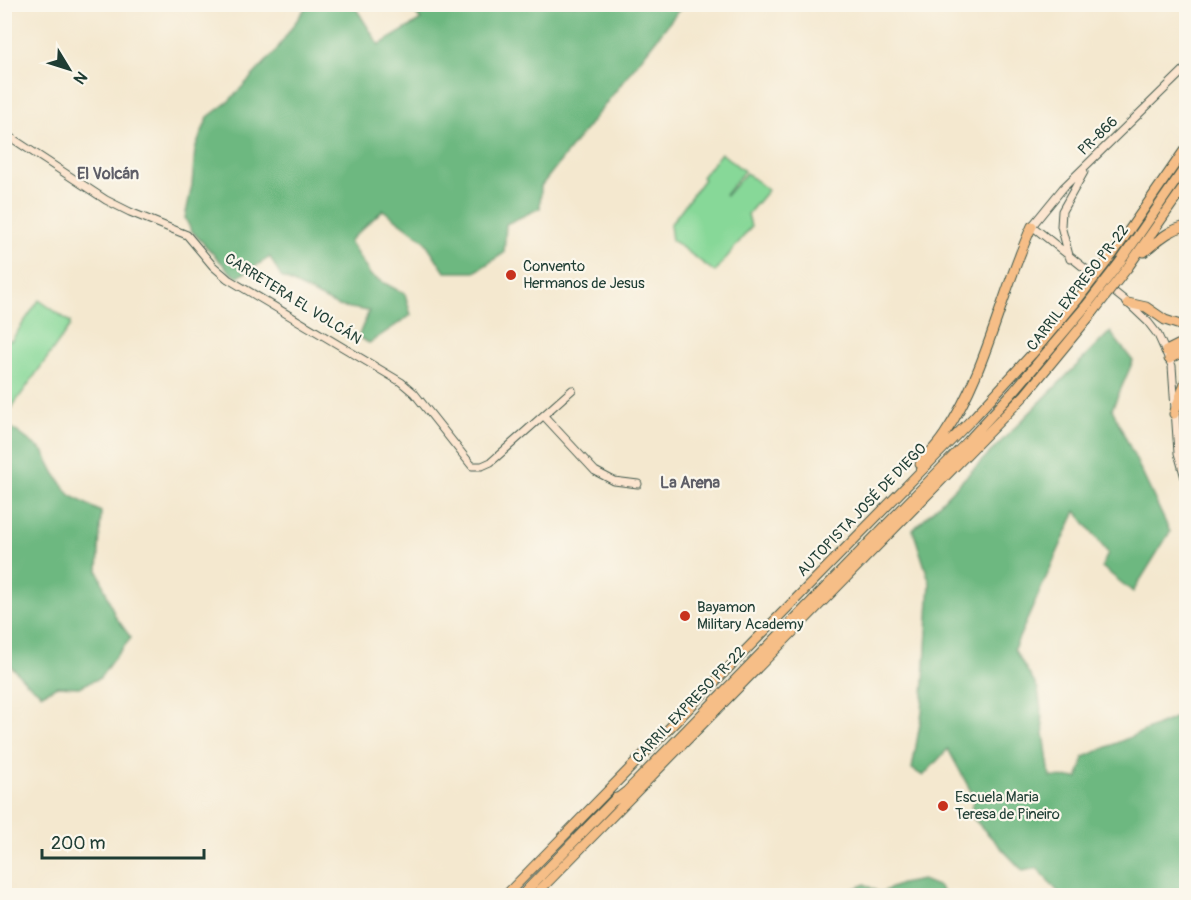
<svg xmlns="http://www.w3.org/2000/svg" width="1191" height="900" viewBox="0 0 1191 900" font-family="Pangolin,sans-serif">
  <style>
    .green { fill: #87d898; stroke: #538a66; stroke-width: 1.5 }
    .forest { fill: #6db880; stroke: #467a5a; stroke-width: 1.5 }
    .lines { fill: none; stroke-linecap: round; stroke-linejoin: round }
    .secondary-casing { stroke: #3f574b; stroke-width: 9 }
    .highway-casing { stroke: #3f574b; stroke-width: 11 }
    .secondary { stroke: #fbe5cf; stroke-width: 7 }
    .highway { stroke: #f6be87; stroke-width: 9 }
    .highway-bridge-casing { stroke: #3f574b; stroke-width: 11; stroke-linecap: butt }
    .highway-bridge { stroke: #f6be87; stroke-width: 9 }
    .poi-dot { fill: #c8321e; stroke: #fbf7ec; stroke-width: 2 }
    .labels { text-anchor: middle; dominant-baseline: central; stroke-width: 4.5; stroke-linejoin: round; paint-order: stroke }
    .street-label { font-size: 15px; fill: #1f3d34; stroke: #fbf7ec }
    .poi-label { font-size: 15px; fill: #1f3d34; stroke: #fbf7ec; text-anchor: start }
    .neighbourhood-label { font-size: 16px; font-weight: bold; fill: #5e5e67; stroke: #fbf7ec }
  </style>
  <rect width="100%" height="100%" fill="#fbf7ec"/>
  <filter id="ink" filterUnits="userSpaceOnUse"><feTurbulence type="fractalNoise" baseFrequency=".0167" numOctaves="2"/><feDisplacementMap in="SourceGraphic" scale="12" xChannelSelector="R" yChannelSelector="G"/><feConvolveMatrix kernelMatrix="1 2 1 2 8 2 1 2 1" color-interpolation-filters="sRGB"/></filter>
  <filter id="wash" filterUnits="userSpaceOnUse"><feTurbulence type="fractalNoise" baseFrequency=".008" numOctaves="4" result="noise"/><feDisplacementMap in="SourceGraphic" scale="24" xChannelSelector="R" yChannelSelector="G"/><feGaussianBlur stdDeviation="1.35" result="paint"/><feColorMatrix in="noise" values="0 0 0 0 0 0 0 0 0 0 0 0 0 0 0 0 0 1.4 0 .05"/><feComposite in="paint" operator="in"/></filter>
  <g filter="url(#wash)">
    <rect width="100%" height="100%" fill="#f4e8cf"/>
    <path class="green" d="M721 153 744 171 725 195 726 196 746 173 768 190 748 214 751 227 715 272 672 240 670 225 704 179 702 177Z
      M39 300 70 322V326L5 417V337L11 341Z"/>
    <path class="forest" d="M308 4 349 5 357 10 379 45 421 20 411 7 391 5H683L541 186 540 208 506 224 504 253 475 272H445L424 240 383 210 349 241 371 276 405 294 411 315 369 343 358 337 369 311 338 306 281 277 270 257 238 277 231 273 191 230 185 218 192 185 195 149 208 117 229 101 275 52Z
      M1110 332 1133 361 1112 409 1170 532 1133 592 1102 567 1108 553 1076 511 1014 649 1038 689 1050 777 1078 778 1084 757 1186 713V895H1061L1037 868 1023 871 970 815 974 797 948 749 923 776 912 769 922 712 930 583 913 530Z
      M12 428 43 451 55 474 70 495 101 512 98 571 115 616 131 638 111 662 100 678 79 687 57 686 42 694 26 682 5 660 4 432H8Z
      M922 880 940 887 944 895H812L822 890 840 895 865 884 879 893 901 884Z"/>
  </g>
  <g filter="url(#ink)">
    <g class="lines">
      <defs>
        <path id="secondary" d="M1186 68 1063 188 1032 226 1128 303 1148 322 1158 335 1172 366 1178 453 1186 481
          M4 133 106 200 130 212 187 235 213 266 228 279 401 382 414 393 472 466H482L491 462 572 390
          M1070 259 1061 226 1062 211 1084 172
          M544 416 595 471 614 481 638 484"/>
        <path id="highway" d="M1144 252C1158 241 1168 230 1186 226
          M1112 255 1186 148
          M1120 262 1186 166
          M1128 267 1186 184
          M1128 303 1146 307 1165 320 1186 327
          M1166 351 1186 341
          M1169 359 1186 350
          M1174 414 1186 380
          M920 464C928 454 937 446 944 435 987 372 1000 295 1032 226
          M614 801 627 791 968 441 1014 391 1086 306
          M505 896 974 417 1032 354 1078 299
          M521 896 616 798
          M534 896 1024 396 1094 311"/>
      </defs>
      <use href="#secondary" class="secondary-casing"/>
      <use href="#highway" class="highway-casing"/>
      <use href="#secondary" class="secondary"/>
      <use href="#highway" class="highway"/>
      <defs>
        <path id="highway-bridge" d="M1078 299 1112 255
          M1086 306 1120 262
          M1094 311 1128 267"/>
      </defs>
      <use href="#highway-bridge" class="highway-bridge-casing"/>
      <use href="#highway-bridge" class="highway-bridge"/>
    </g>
  </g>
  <g class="poi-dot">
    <circle cx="511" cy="275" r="6"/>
    <circle cx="685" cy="616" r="6"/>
    <circle cx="943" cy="806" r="6"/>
  </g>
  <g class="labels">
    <g class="street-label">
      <text transform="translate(1098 136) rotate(-44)">PR-866</text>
      <text transform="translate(1078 288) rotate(-52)">CARRIL EXPRESO PR-22</text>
      <text transform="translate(293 299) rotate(32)">CARRETERA EL VOLCÁN</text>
      <text transform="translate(862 510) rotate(-46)">AUTOPISTA JOSÉ DE DIEGO</text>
      <text transform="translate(689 705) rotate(-46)">CARRIL EXPRESO PR-22</text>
    </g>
    <g class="poi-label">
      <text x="523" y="266">Convento<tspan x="523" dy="17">Hermanos de Jesus</tspan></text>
      <text x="697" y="607">Bayamon<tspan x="697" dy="17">Military Academy</tspan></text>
      <text x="955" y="797">Escuela Maria<tspan x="955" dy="17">Teresa de Pineiro</tspan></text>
    </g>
    <g class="neighbourhood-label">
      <text x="108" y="174">El Volcán</text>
      <text x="690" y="483">La Arena</text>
    </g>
  </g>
  <rect width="1191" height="900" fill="none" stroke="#fbf7ec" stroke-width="24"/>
  <g transform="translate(69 69) rotate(128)" stroke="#fbf7ec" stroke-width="4.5" paint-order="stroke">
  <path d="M0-4.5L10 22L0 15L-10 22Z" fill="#1f3d34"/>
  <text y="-9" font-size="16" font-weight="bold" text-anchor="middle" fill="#1f3d34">N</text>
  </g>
  <path d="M42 849v9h162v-9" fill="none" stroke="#1f3d34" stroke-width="3"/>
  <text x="51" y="849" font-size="18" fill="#1f3d34" stroke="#fbf7ec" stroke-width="4.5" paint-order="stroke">200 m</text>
</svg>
